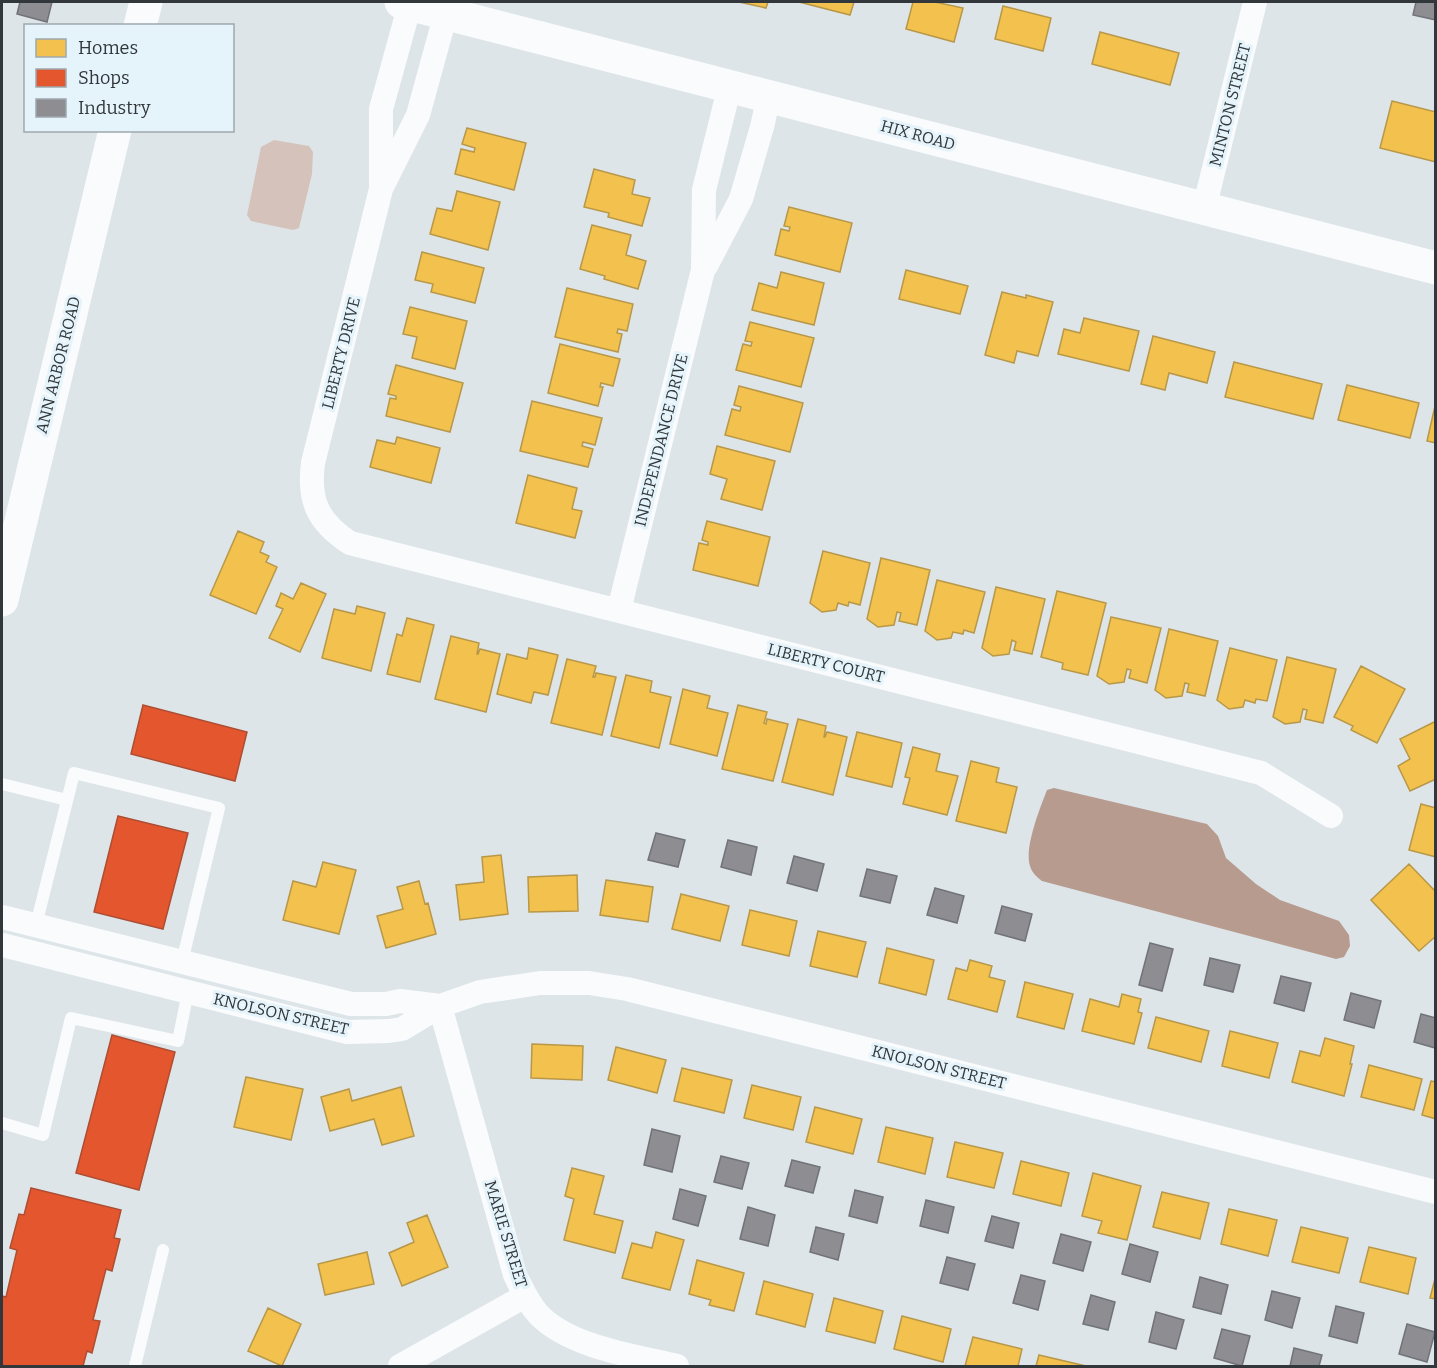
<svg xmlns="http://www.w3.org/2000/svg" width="1437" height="1368" viewBox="0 0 1437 1368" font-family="Bitter,serif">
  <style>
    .green { fill: #d5c3bb }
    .water { fill: #b69b8e }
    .homes { fill: #f2c14e; stroke: #b89848; stroke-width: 1.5 }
    .shops { fill: #e4572e; stroke: #ae4d32; stroke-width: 1.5 }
    .industry { fill: #8d8d92; stroke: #717378; stroke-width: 1.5 }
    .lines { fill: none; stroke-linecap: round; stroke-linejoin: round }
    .lane { stroke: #fafbfc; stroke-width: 12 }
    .street { stroke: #fafbfc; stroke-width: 24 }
    .secondary { stroke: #fafbfc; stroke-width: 33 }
    .labels { text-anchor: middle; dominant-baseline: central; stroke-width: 6; stroke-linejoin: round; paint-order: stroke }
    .street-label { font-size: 16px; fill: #31373a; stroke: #e5f3fb }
  </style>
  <rect width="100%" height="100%" fill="#dde5e9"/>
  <path class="green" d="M274 140 309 146 313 152 312 174 299 228 293 230 251 221 247 215 261 147Z"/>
  <path class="water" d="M1054 788 1207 824 1218 836 1226 858 1256 884 1280 900 1339 921 1349 935 1350 946 1344 957 1336 959 1042 881C1037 877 1032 873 1030 866 1024 848 1040 808 1047 790Z"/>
  <path class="homes" d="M739 2H768L766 8Z
    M799 2H854L850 15Z
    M913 2H935L963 8 954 42 906 29Z
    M1003 6 1051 18 1043 51 995 39Z
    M1100 32 1179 53 1170 85 1092 64Z
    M1392 101 1436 112V162L1380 148Z
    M467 128 526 143 514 190 455 174 461 149 474 152 475 148 462 144Z
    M594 169 635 180 632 194 650 198 642 226 608 217 609 213 584 207Z
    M457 191 500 202 488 250 430 234 437 208 452 211Z
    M789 207 852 223 840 272 775 255 781 229 789 231 790 227 784 226Z
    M592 225 631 235 626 255 646 261 638 289 604 279 605 276 580 269Z
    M422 252 484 268 475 303 431 292 433 284 415 280Z
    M906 270 968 286 960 314 899 299Z
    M781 272 824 283 814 325 752 310 759 283 777 288Z
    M567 288 633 304 627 331 618 329 617 333 622 334 618 352 555 337Z
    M1002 292 1026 298V295L1053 302 1038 356 1017 351 1014 363 985 355Z
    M410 307 467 321 455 369 412 358 417 337 403 334Z
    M1084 318 1139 331 1129 371 1058 354 1064 329 1080 333Z
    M750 322 814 338 801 387 736 370 743 344 751 346 752 342 745 341Z
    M1153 336 1215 352 1207 383 1169 373 1165 390 1141 384Z
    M560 344 620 359 613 386 601 383 600 387H603L598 406 548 393Z
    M1234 362 1322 384 1313 419 1225 397Z
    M396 365 463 383 450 432 386 416 390 398 396 399V396L388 394Z
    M1347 385 1419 403 1410 438 1338 420Z
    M739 386 803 403 790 452 725 435 732 409 740 411 741 407 734 405Z
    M532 401 602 418 595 445 583 442 582 446 593 449 588 467 520 451Z
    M1435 406H1436V443L1427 441Z
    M397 437 440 448 431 483 370 467 377 440 395 444Z
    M717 446 775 461 762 510 721 499 727 479 710 474Z
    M528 475 577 488 572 509 582 511 575 538 516 523Z
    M707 521 770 537 758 586 693 570 699 543 708 545V542L702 540Z
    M238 531 264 542 260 552 269 556 266 562 277 567 256 614 210 595Z
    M823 551 870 563 860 605 849 602 848 606 838 603 836 610 822 612 810 603Z
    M881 558 930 570 917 625 899 621 901 613 897 612 894 625 878 627 867 619Z
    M937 580 985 592 974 633 964 630 963 634 953 632 951 638 937 640 925 631Z
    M301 583 326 594 300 652 269 638 283 609 276 606 281 593 293 599Z
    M996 587 1045 599 1032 654 1014 650 1016 642 1012 640 1009 654 993 656 982 648Z
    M1057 591 1106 603 1088 675 1062 669 1063 663 1041 657Z
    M357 606 385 613 371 671 322 658 334 609 355 614Z
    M1111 617 1161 628 1147 683 1129 678 1131 670 1127 669 1124 682 1109 684 1097 676Z
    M407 618 434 625 420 682 387 674 397 634 402 636Z
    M1169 629 1218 641 1205 696 1187 692 1189 684 1185 683 1182 696 1166 698 1155 690Z
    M451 636 479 643 477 654H478L480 649 500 654 486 712 435 699Z
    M529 648 558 655 548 695 534 692 531 703 497 694 507 654 527 659Z
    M1230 648 1277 660 1267 701 1256 699 1255 703 1245 700 1243 707 1229 709 1217 700Z
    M1287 657 1336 669 1323 723 1305 719 1307 710 1303 709 1300 722 1285 724 1273 717Z
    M567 659 596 666 593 677H595L596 673 616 677 602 735 551 723Z
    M1361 666 1405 689 1377 743 1351 730 1353 726 1334 717Z
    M626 675 652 681 650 692 671 697 659 748 611 736Z
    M683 689 710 696 707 708 728 713 717 756 670 744Z
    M738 705 767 712 764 723 766 724 767 719 788 724 773 781 722 769Z
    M798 719 826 726 824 737H825L827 732 847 737 833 795 782 782Z
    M1436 721V779L1410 791 1398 766 1410 759 1400 739Z
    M857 732 902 743 892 787 846 776Z
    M913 747 940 754 936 771 958 776 947 815 903 804 910 778 905 777Z
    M971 761 999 768 996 782 1017 787 1006 833 956 821Z
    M1421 804 1436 808V857L1409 850Z
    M501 855 508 914 460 920 456 885 484 882 482 857Z
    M323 862 356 870 339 934 283 920 293 881 316 887Z
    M1409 864 1436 892V936L1419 951 1371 900Z
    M577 875 578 911 529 912 528 877Z
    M606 880 653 887 648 922 600 915Z
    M419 881 425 904 428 903 436 934 386 948 377 916 403 909 397 887Z
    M681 894 729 906 720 941 672 929Z
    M750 910 797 921 789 956 742 945Z
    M818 931 866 942 857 977 810 966Z
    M887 948 934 960 926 995 879 983Z
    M970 960 992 966 989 977 1005 981 997 1012 948 999 956 968 967 971Z
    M1025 982 1073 994 1064 1029 1017 1017Z
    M1122 994 1141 999 1138 1012 1142 1013 1134 1044 1082 1031 1090 999 1119 1007Z
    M1156 1017 1209 1031 1201 1062 1148 1048Z
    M1230 1031 1278 1043 1269 1078 1222 1066Z
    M1325 1038 1354 1046 1350 1064H1352L1344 1096 1292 1082 1300 1051 1320 1056Z
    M532 1044 583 1046 582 1080 531 1078Z
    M616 1047 666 1060 657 1093 608 1080Z
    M1369 1065 1422 1079 1414 1110 1361 1097Z
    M682 1068 732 1080 724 1113 674 1101Z
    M246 1077 303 1089 291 1140 234 1127Z
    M1431 1081 1436 1082V1119L1422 1115Z
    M752 1085 801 1097 793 1130 744 1118Z
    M401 1087 414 1136 382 1145 374 1119 330 1131 321 1097 349 1089 352 1101Z
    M815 1107 862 1119 853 1154 806 1142Z
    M886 1127 933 1138 925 1174 878 1162Z
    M955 1142 1003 1153 994 1188 947 1177Z
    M1021 1161 1069 1173 1061 1206 1013 1194Z
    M572 1168 604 1176 594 1214 623 1221 615 1253 564 1240 574 1199 565 1196Z
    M1093 1173 1141 1186 1127 1240 1098 1233 1102 1221 1082 1216Z
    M1162 1192 1209 1203 1200 1239 1153 1227Z
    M1229 1209 1277 1220 1268 1256 1221 1244Z
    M427 1215 448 1267 402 1286 389 1253 414 1242 407 1223Z
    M1301 1227 1348 1238 1339 1273 1292 1262Z
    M656 1232 684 1240 670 1290 622 1278 632 1243 652 1248Z
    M1369 1247 1416 1258 1408 1294 1360 1282Z
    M367 1252 374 1284 325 1295 318 1264Z
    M697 1260 744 1273 734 1311 709 1305 711 1300 689 1294Z
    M1436 1275V1299L1430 1298Z
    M764 1281 813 1294 805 1327 756 1314Z
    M834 1298 883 1311 875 1343 826 1331Z
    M268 1308 301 1324 282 1366 248 1351Z
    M902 1316 951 1329 943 1362 894 1349Z
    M973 1337 1022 1349 1018 1366H965Z
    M1039 1355 1086 1366H1036Z"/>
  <path class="shops" d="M143 705 247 732 235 781 131 754Z
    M118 816 188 833 163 929 94 912Z
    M112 1035 175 1052 139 1190 76 1173Z
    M31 1188 121 1210 114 1238 120 1239 112 1271 106 1269 93 1320 100 1321 92 1353 87 1351 83 1366H2V1296L6 1297 17 1250 10 1248 19 1214 24 1215Z"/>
  <path class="industry" d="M20 2H52L47 22 17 14Z
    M1416 2H1436V20L1413 15Z
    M656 833 685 840 678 867 648 860Z
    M728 840 757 847 751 875 721 867Z
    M794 856 824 864 817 891 787 883Z
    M867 869 897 876 890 903 860 896Z
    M935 888 964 896 957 923 927 915Z
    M1002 906 1032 914 1025 941 995 933Z
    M1150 943 1173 949 1162 991 1139 985Z
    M1210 958 1240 965 1233 992 1204 985Z
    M1281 976 1311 983 1304 1011 1274 1003Z
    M1351 993 1381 1001 1374 1028 1344 1020Z
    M1421 1014 1436 1018 1435 1048 1414 1042Z
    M652 1129 680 1136 672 1172 644 1165Z
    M721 1156 749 1163 742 1189 714 1182Z
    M792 1160 820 1167 813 1193 785 1186Z
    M680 1189 706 1196 698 1226 673 1219Z
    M855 1190 883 1197 877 1223 849 1216Z
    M926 1200 954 1207 948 1233 920 1226Z
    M748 1207 775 1215 768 1246 740 1239Z
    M992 1216 1019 1223 1013 1248 985 1241Z
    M816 1227 844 1234 838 1260 810 1252Z
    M1061 1234 1091 1242 1083 1271 1053 1263Z
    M1130 1244 1158 1252 1150 1282 1122 1274Z
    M947 1257 975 1264 968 1290 940 1283Z
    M1021 1275 1045 1281 1038 1310 1013 1303Z
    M1200 1277 1228 1285 1221 1314 1193 1307Z
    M1272 1291 1300 1298 1292 1328 1265 1320Z
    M1091 1295 1115 1302 1108 1330 1083 1324Z
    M1336 1306 1364 1313 1357 1343 1329 1336Z
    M1156 1312 1184 1320 1176 1349 1149 1342Z
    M1407 1324 1435 1332 1427 1362 1399 1354Z
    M1222 1329 1250 1336 1242 1366 1214 1358Z
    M1294 1348 1322 1355 1319 1366H1290Z"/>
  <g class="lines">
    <path class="lane" d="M2 784 67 800
      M36 925 74 773 219 808 182 962
      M2 1123 43 1135 71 1018 178 1041 188 992
      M135 1366 163 1250"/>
    <path class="street" d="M446 13 418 115 381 189 313 463C308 501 318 522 350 543L1261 773 1331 816
      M381 184V109L410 4
      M1204 209 1255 2
      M706 266 741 199 762 127 769 96
      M619 610 703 270 704 190 730 85
      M2 917 351 1004H386L400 1001 440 1006
      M2 945 347 1032 389 1031 402 1029 440 1006 480 992 540 983H589L627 989 1436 1192
      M440 1006 515 1275C522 1289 528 1303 539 1315 570 1347 635 1356 677 1366
      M400 1366 525 1296"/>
    <path class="secondary" d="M401 2 1436 268
      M140 26 146 2
      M2 600 115 130"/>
  </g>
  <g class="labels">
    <g class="street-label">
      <text transform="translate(1230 105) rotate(-76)">MINTON STREET</text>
      <text transform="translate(918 135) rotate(15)">HIX ROAD</text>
      <text transform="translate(341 353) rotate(-76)">LIBERTY DRIVE</text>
      <text transform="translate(58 365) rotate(-76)">ANN ARBOR ROAD</text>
      <text transform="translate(661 440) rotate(-76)">INDEPENDANCE DRIVE</text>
      <text transform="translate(826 663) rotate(14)">LIBERTY COURT</text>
      <text transform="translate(281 1014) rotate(13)">KNOLSON STREET</text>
      <text transform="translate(939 1067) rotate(14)">KNOLSON STREET</text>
      <text transform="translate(506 1234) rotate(73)">MARIE STREET</text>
    </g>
  </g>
  <rect width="1437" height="1368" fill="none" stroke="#31373a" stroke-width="6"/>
  <rect x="24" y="24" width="210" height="108" fill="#e5f3fb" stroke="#9da8ae" stroke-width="1.5"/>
  <rect x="36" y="39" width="30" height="18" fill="#f2c14e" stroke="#9da8ae" stroke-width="1.5"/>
  <text x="78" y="54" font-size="18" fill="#31373a">Homes</text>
  <rect x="36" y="69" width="30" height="18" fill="#e4572e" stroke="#9da8ae" stroke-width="1.5"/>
  <text x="78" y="84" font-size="18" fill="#31373a">Shops</text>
  <rect x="36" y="99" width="30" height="18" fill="#8d8d92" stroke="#9da8ae" stroke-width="1.5"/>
  <text x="78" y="114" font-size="18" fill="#31373a">Industry</text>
</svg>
